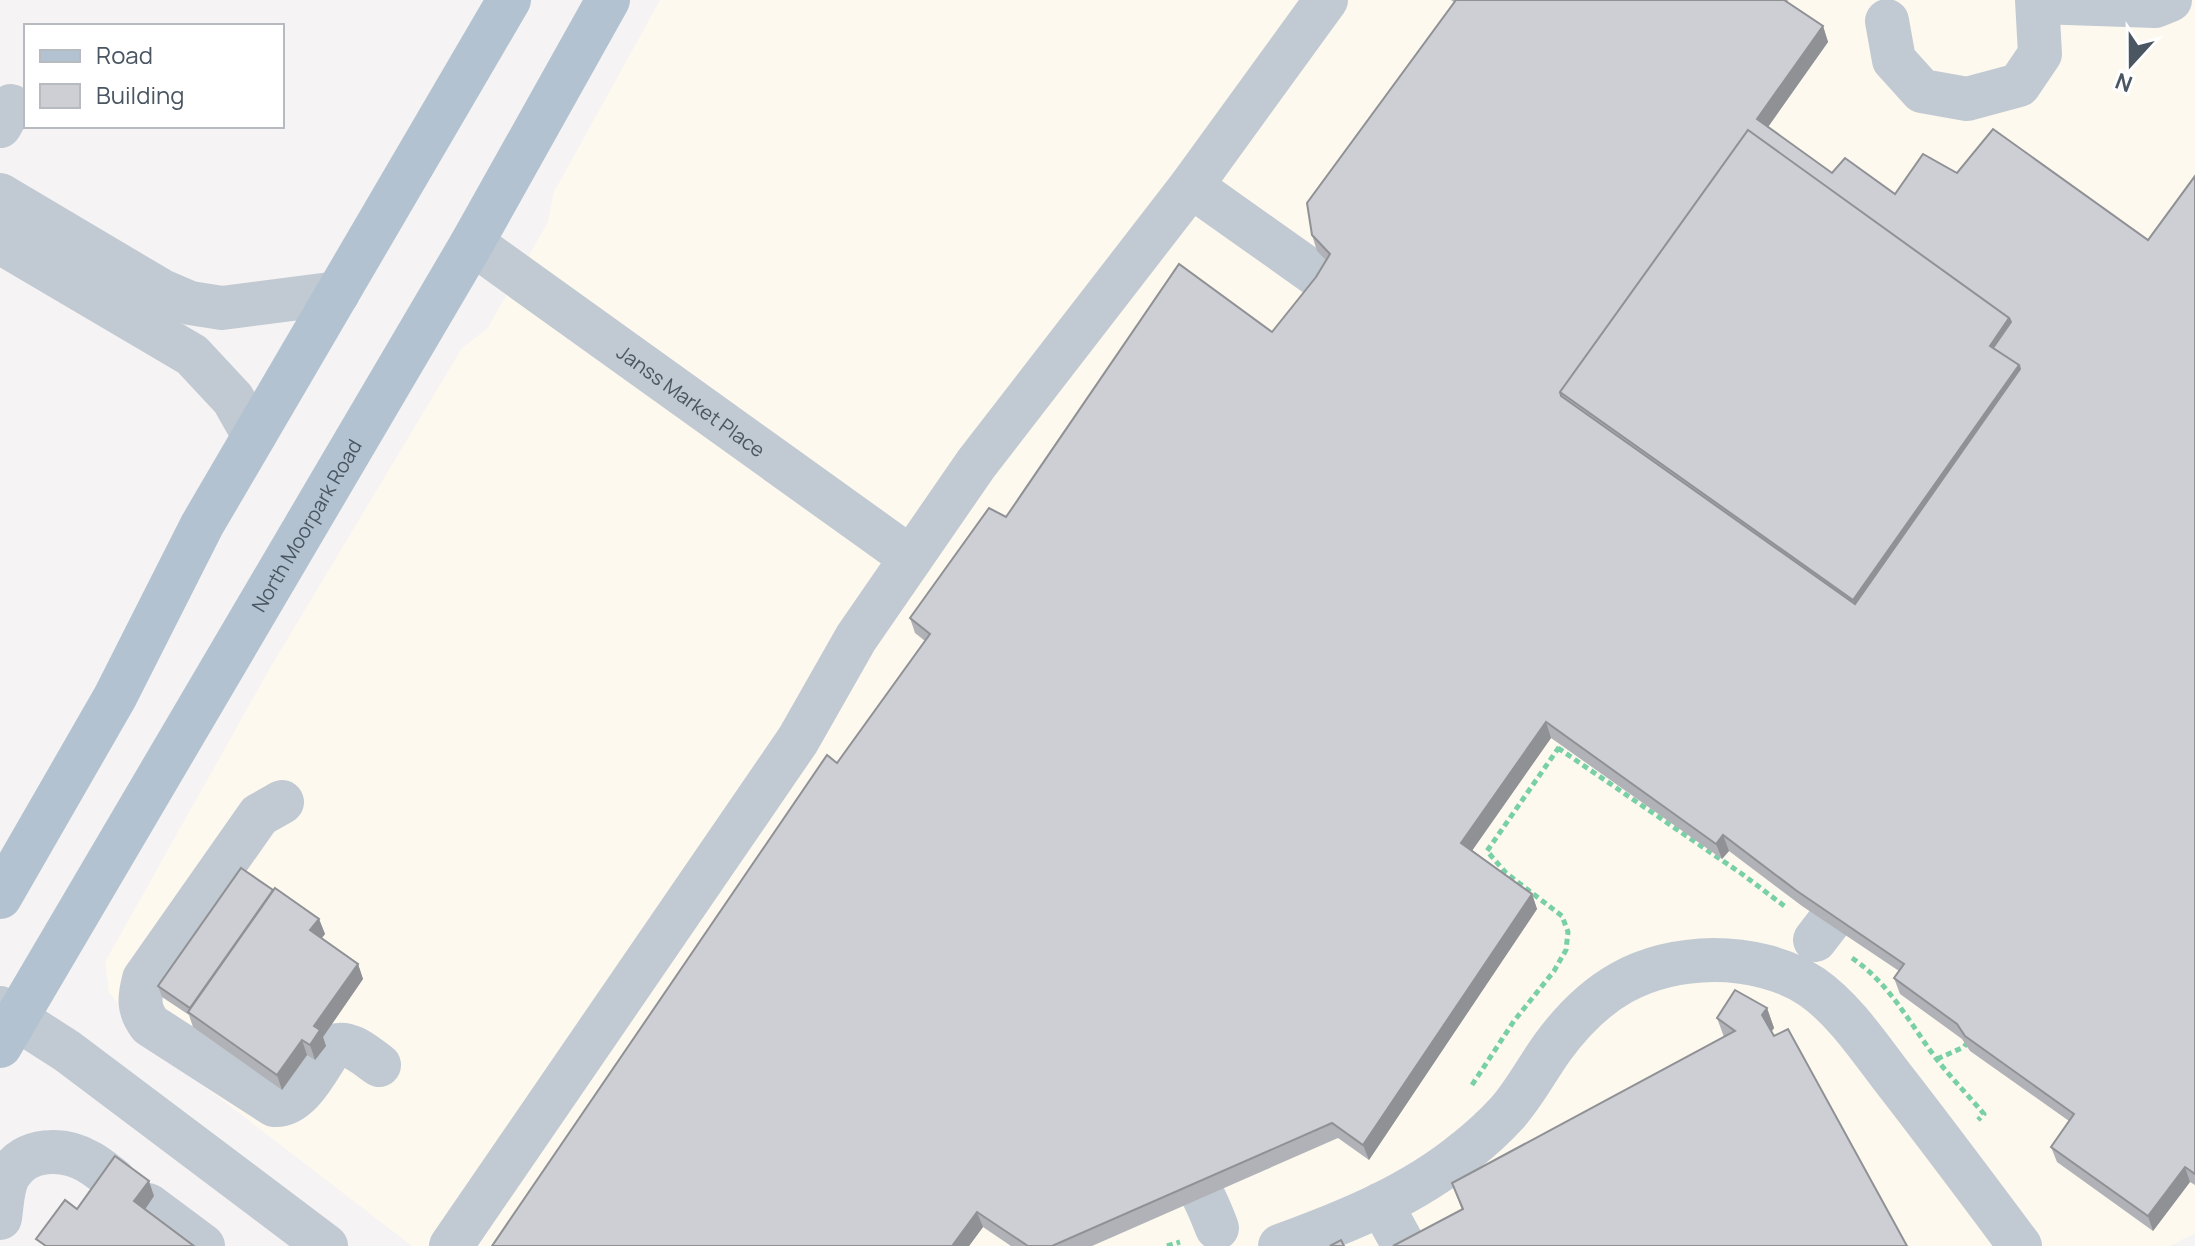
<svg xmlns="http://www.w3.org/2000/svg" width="2195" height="1246" viewBox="0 0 2195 1246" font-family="Manrope,sans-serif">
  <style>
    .commercial { fill: #fdf9ef }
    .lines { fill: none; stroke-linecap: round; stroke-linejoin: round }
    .path { stroke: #7ad0a6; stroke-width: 5; stroke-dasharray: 6 4; stroke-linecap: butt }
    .minor { stroke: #c1cad2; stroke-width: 44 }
    .major { stroke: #b3c2d1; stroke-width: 44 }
    .wall { fill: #b0b2b7 }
    .shaded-wall { fill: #909195 }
    .building { fill: #cdcfd5; stroke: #909195; stroke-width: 2; fill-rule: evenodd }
    .labels { text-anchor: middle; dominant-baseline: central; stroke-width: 6; stroke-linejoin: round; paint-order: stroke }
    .street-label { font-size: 20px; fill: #4a5661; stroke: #fff }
  </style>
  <rect width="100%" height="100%" fill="#f5f3f3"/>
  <path class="commercial" d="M660 0H2195V1233L2170 1246H412L165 1056 109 993 105 962 270 668 462 348 487 329 548 222 553 194Z"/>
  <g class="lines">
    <path class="path" d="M1558 748 1742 874 1787 908
      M1852 958C1889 983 1909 1022 1935 1057 1950 1077 1968 1095 1984 1114L1978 1120
      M1937 1059 1964 1047 1969 1040
      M1472 1085 1514 1021 1554 971 1566 950 1568 932 1562 916 1506 873 1487 851 1564 740
      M1167 1246 1180 1242"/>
    <g class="minor">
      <path d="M2038 2 2155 6 2170 0"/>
      <path d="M1887 21 1894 60 1922 91 1967 99 2019 85 2040 54 2037 0"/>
      <path d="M0 126 11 106"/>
      <path d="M1191 186 1366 310"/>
      <path d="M0 195 162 291 190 303 222 308 338 293"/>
      <path d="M0 242 192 355 233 399 254 436"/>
      <path id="s1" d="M472 243 911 558"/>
      <path d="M282 802 259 815 144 979C139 998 138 1009 150 1025L274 1105C301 1107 319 1065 333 1046 350 1040 366 1056 379 1065"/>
      <path d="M1815 940 1865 875"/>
      <path d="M0 1008 67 1051 326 1246"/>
      <path d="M1166 1154C1196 1176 1204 1194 1217 1228"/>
      <path d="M1381 1204 1404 1246"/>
      <path d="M148 1205 203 1246"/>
      <path d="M0 1218C2 1205 2 1187 9 1175 25 1147 64 1147 89 1162 98 1167 106 1174 114 1180"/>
      <path d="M451 1246 798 740 856 638 976 464 1191 186 1326 0"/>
      <path d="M1280 1246C1346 1222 1413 1195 1467 1150 1481 1139 1495 1126 1507 1113 1524 1094 1537 1069 1552 1048 1594 990 1642 961 1714 960 1747 960 1784 968 1812 987 1845 1010 1871 1050 1896 1082 1938 1136 1979 1191 2020 1246"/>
    </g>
    <g class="major">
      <path d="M0 897 115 697 202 525 509 0"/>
      <path id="s2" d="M0 1046 472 243 608 0"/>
    </g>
  </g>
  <path class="wall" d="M1451 0H1788L1787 2 1823 26 1828 42 1768 127 1832 173 1895 194 1957 173 2148 240 2195 176V1185L2190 1182 2153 1231 2057 1162 2051 1147 2069 1121 1970 1051 1962 1039 1900 994 1894 978 1899 971 1802 906 1729 851 1722 859 1551 738 1472 850 1532 894 1537 909 1369 1160 1338 1138 1092 1246H1011L983 1227 969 1246 837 763 925 641 915 633 910 618 1006 517 1272 332 1316 277 1326 260 1317 251 1312 235 1454 2Z
    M273 890 319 919 325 934 321 938 358 964 363 979 323 1037 326 1046 315 1060 307 1055 282 1090 193 1027 189 1015 162 997 158 986Z
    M1767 1008 1774 1028 1771 1032 1462 1210 1452 1183 1724 1037 1717 1018Z"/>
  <path class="shaded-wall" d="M1823 26 1828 42 1763 134 1757 119Z
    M2009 318 2017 337 2003 358 1990 346Z
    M2019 365 2026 385 1860 620 1853 600Z
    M1546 722 1551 738 1467 858 1461 843Z
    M1723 835 1729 851 1722 859 1716 844Z
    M1532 894 1537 909 1369 1160 1363 1145Z
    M319 919 325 934 316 946 310 930Z
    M358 964 363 979 323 1037 326 1046 315 1060 310 1045 314 1026Z
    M1767 1008 1774 1028 1769 1035 1762 1015Z
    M302 1040 307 1055 282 1090 277 1075Z
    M2185 1167 2190 1182 2153 1231 2148 1216Z
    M149 1181 154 1196 140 1217 134 1201Z
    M977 1212 983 1227 969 1246H952Z"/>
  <path class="building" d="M1456 0H1784L1823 26 1757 119 1832 173 1845 158 1895 194 1923 154 1957 173 1993 129 2148 240 2195 176V1174L2185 1167 2148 1216 2051 1147 2074 1114 1965 1036 1957 1024 1894 978 1904 964 1797 891 1723 835 1716 844 1546 722 1461 843 1532 894 1363 1145 1332 1123 1052 1246H1028L977 1212 952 1246H492L827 755 837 763 930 634 910 618 989 508 1006 517 1179 264 1272 332 1316 277 1330 254 1312 235 1307 203ZM1748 130 2009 318 2011 322 1993 348 2019 365 2020 369 1855 604 1561 396 1560 392Z
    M1748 130 2009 318 1990 346 2019 365 1853 600 1560 392Z
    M241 868 273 890 190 1008 158 986Z
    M275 888 319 919 310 930 358 964 314 1026 320 1030 310 1045 302 1040 277 1075 188 1012Z
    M1735 990 1767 1008 1762 1015 1774 1036 1788 1029 1907 1246H1393L1463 1209 1452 1183 1735 1031 1717 1018Z
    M115 1156 149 1181 134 1201 194 1246H46L36 1239 65 1200 77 1209Z
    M1341 1240 1344 1246H1330Z"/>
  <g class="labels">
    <g class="street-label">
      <text stroke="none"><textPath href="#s1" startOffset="270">Janss Market Place</textPath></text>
      <text stroke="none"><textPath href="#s2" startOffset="604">North Moorpark Road</textPath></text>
    </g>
  </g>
  <rect x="24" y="24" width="260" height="104" fill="#ffffff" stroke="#b7bbc0" stroke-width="2"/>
  <rect x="40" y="50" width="40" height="12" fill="#b3c2d1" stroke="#b7bbc0" stroke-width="2"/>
  <text x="96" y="64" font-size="24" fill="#4a5661">Road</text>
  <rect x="40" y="84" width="40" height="24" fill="#cdcfd5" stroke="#b7bbc0" stroke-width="2"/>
  <text x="96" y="104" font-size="24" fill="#4a5661">Building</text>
  <g transform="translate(2131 64) rotate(201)" stroke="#ffffff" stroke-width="6" paint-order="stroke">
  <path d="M0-6L14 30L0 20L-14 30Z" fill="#4a5661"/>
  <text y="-12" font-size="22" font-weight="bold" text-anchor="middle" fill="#4a5661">N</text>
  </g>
</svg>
